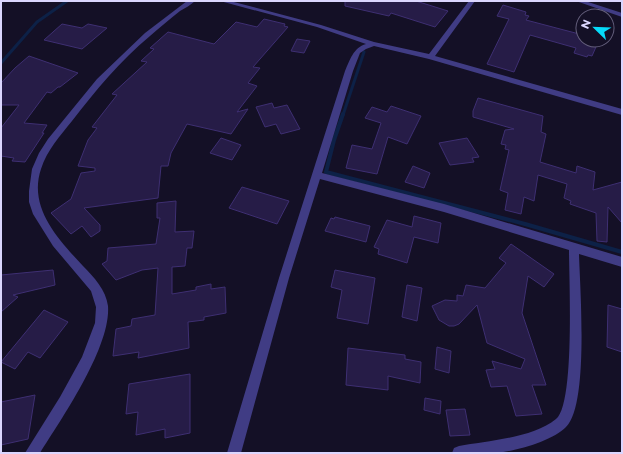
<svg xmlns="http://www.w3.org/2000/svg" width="623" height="454" viewBox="0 0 623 454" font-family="Montserrat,sans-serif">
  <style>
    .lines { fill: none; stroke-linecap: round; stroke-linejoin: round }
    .stream-far1 { stroke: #0d2147; stroke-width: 3 }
    .stream { stroke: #0d2147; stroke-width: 4 }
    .building { fill: #261c47; stroke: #3e2f72 }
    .minor { fill: #403c84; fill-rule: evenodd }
  </style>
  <rect width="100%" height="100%" fill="#141026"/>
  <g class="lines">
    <path class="stream-far1" d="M1 63 37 22 67 1
      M343 115 364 52"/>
    <path class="stream" d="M343 114 334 140 326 172 525 224 622 252"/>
  </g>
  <path class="building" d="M345 1H416L448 11 435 27 391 13 389 16 345 6Z
    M503 5 526 12 525 15 529 16 526 20 583 35V40H599L592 56 588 55 587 57 574 53 576 48 530 35 514 72 487 64 509 19 497 16Z
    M264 19 285 24 284 26 288 27 253 67 260 68 248 83 257 86 237 112 248 109 231 134 187 124 171 153 168 166H161L158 198 84 208 100 225V231L91 237 82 226 71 234 51 213 71 199 81 173 95 171V168L78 166 88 140 97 128 92 127 117 95 112 94 147 62 141 61 154 49 150 48 168 32 214 44 236 22 257 27Z
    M62 24 82 28 88 24 107 28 82 49 44 40Z
    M297 39 310 41 304 53 291 51Z
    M29 56 78 73 60 87H58L51 93 47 92 24 123 47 125 42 133H44L25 162 12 161 14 158 1 156V128L19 105H1V83L15 68Z
    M478 98 543 116 541 132 546 134 540 162 576 173 577 166 595 172 593 190 622 182V223L608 207 607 242 597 241 596 213 570 204 571 201 564 198 567 184 538 175 534 201 524 197 521 214 505 210 508 193 500 190 509 150 505 149 506 145 501 144 505 130 514 129 473 117V111Z
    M272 103 274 108 287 105 300 129 281 134 276 124 265 127 256 107Z
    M391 106 421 116 407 144 388 137 377 174 346 168 352 145 372 149 381 123 365 118 372 107 387 112Z
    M221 138 241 145 232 160 210 153Z
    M467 138 479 157 472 158 474 162 450 165 439 143Z
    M413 166 430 173 424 188 405 182Z
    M242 187 289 201 277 224 229 208Z
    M176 201 175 232 194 231 192 248H187L185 266 172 267V294L196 290V287L211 284V289L225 287 226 313 204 317V320L188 322 189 348 138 358 139 352 113 356 116 329 131 326 132 319 155 315 158 268 142 270 116 280 102 264 107 261 108 248 156 244 160 218H157V203Z
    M414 216 441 223 438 243 414 237 407 263 378 254 379 249 374 247 387 220 412 227Z
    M335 217 370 226 366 242 325 231 331 218 334 219Z
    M511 244 554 274 544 287 528 276 522 313 546 385H532L542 414 516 416 507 386 491 387 486 370 495 369 492 361 521 369 525 359 487 343 477 305 459 324 454 326H449L439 320 432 306 445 300 457 301V295L463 296 466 285 485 288 506 263 499 258Z
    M53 270 55 285 13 295 18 297 1 312V275Z
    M335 270 375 278 368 324 337 318 342 290 331 287Z
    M407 285 422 288 417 321 402 317Z
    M608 305 622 309V352L607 347Z
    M44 310 68 322 40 358 28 352 15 369 1 362Z
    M437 347 451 351 449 373 435 369Z
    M348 348 405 355V359L421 362 420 383 388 376V390L346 385Z
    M190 374V433L165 438V429L136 435 138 412 126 414 129 384Z
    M35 395 28 439 1 445V402Z
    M425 398 441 401 440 414 424 410Z
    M465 409 470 435 450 436 446 410Z"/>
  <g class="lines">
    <path class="minor" d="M187 1H195C191 5 185 8 180 11 170 19 160 27 150 36 120 61 96 90 72 121 60 136 47 150 41 169 28 208 58 239 83 266 94 277 106 290 108 306 111 347 62 418 40 453H25L60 397 82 357 95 323 96 307 91 291 53 246 33 214 29 202V191L32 169 39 153 48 139 97 79 145 33Z
      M220 1H230L321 25 374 42 429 54 469 1H475L435 56 622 109V115L429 59 374 46 366 49 360 53 353 71 322 173 444 204 622 257V267L579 254C580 288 589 405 566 427 553 441 513 452 495 453 481 454 466 453 452 453L454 448 459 446C487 441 533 438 556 419 575 404 569 279 569 250L444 212 320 179 289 278 241 453H227L279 278 345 71C350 60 353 48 366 44L317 27Z
      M576 1H585L622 13V17Z"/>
  </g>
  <rect width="623" height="454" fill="none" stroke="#dbd6fe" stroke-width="4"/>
  <g transform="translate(595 28) rotate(293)"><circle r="19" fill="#141026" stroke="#645f7c"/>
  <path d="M0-3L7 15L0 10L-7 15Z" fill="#06dbfa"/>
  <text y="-6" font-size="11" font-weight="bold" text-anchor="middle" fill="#dbd6fe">N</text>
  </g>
</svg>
